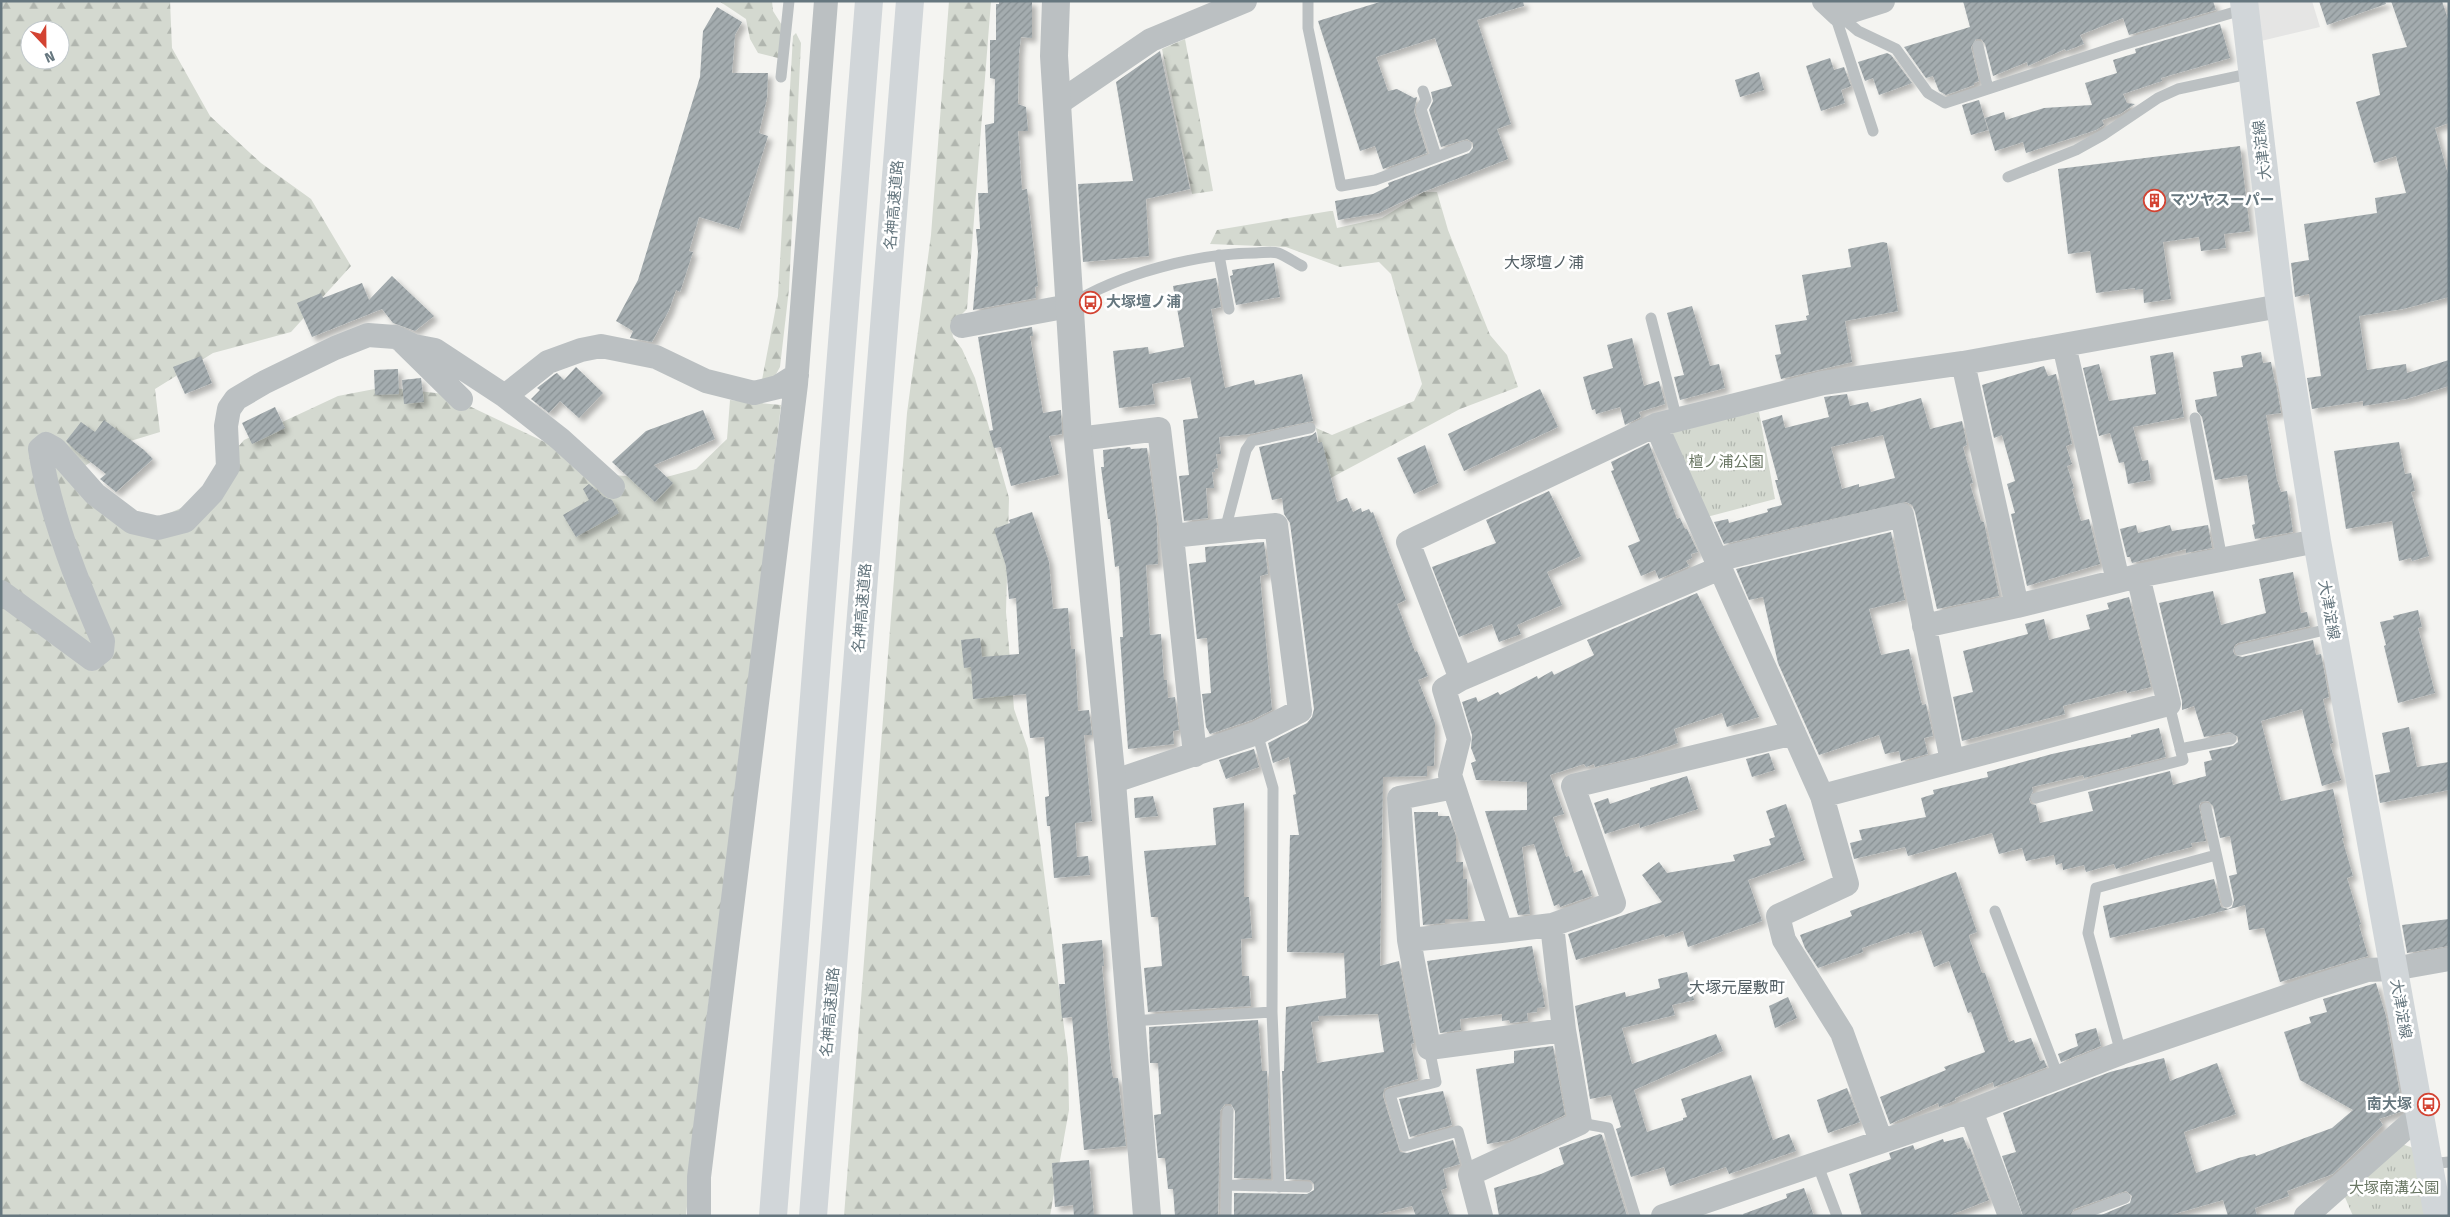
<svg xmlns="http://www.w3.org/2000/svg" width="2450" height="1217" viewBox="0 0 2450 1217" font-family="'Fira Sans','Noto Sans JP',sans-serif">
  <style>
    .built { fill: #e5e5e4 }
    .grass { fill: url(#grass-tufts) }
    .forest { fill: url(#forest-firs); fill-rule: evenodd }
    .building { fill: url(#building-hatch); fill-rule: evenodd; filter: url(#shadow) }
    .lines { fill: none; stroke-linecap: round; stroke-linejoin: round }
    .service { stroke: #bbc0c2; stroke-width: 11 }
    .minor { stroke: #bbc0c2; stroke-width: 24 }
    .tertiary { stroke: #bbc0c2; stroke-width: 28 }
    .primary { stroke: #d1d6d9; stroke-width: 28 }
    .motorway { stroke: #d1d6d9; stroke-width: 28 }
    .labels { text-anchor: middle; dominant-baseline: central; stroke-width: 5; stroke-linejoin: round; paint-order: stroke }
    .street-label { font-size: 15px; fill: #66777f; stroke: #fff }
    .poi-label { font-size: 15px; font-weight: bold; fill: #66777f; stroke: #fff; text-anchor: start }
    .park-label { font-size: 15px; fill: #6a7764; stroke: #fff }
    .neighbourhood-label { font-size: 16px; fill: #535f65; stroke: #fff }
  </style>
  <defs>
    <pattern id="grass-tufts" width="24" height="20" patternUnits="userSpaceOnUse" patternTransform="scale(1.25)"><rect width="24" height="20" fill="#d4d9d0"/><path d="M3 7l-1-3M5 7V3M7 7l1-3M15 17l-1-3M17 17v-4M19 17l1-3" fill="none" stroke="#b0b5ae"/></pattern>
    <pattern id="forest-firs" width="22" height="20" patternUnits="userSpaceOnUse" patternTransform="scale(1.25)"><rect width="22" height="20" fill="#d4d9d0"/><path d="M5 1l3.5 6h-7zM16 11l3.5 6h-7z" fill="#b0b5ae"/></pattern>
    <pattern id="building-hatch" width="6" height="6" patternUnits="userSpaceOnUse" patternTransform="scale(1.25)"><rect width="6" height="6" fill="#a4acaf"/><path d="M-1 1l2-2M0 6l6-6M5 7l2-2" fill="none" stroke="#899194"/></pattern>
    <filter id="shadow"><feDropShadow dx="4.5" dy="4.5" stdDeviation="2.5" flood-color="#0004"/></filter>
  </defs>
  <rect width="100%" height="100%" fill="#f4f4f1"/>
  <path class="built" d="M2255 1H2312L2320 27 2261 41Z"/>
  <path class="grass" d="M1759 412 1775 499 1703 518 1669 437 1675 428Z
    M2402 1144 2416 1149 2426 1216H2353L2344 1195Z"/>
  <path class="forest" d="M1 1H170L172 48 210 116 261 163 311 199 351 266 291 332 213 353 155 389 160 432 114 446 82 468 88 493 149 522 188 505 244 440 338 396 385 387 444 394 614 475 659 479 696 469 727 439 730 400 781 405 745 721 707 1015 686 1216H1ZM30 30H60V60H30Z
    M719 1H772L773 11 790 38 778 58 758 53 750 39 746 19Z
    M949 1H991L967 309 951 325 953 337 962 349 975 378 1009 498 1006 612 1014 709 1028 749 1068 1058 1069 1110 1050 1216H844L907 413 931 235Z
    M796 33 801 43 789 289 780 367 775 376 762 380 778 296 793 36Z
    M1185 39 1213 191 1192 194 1162 49Z
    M1424 192H1437L1448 230 1490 335 1507 355 1518 387 1460 409 1327 480 1316 428 1332 435 1414 401 1422 384 1391 274 1379 262 1340 267 1286 247 1210 244 1217 230 1330 211H1333L1337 228 1382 218Z"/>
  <path class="building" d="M999 1H1032V38L1021 37 1019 53 1018 104 1026 107 1028 131H1018L1022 190 1027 189 1038 286 1035 287 1036 298 973 310 978 252 976 229H980L978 193H988L985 125 994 123 995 79 990 78V40H996V4H999Z
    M1383 1H1523L1524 6 1477 20 1511 124 1497 129 1508 159 1418 194 1379 213 1338 220 1335 201 1373 194 1389 186 1388 183 1469 153 1473 148V143L1467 139 1441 147 1429 110 1433 101 1431 92 1452 86 1435 38 1376 57 1388 91 1397 89 1414 98 1417 97 1414 111 1427 153 1383 169 1375 146 1360 151 1318 21Z
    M1963 1H2213L2216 10 2129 35 2123 18 2080 35 2084 44 2066 51 2065 49 2028 66 2027 62 1993 76 1985 44 1981 39H1976L1971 47 1979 81 1974 83V85L1946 95 1939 91 1933 76 1926 78 1904 47 1970 27Z
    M2319 1H2385L2386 4 2327 25Z
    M2391 1H2442L2449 22V123L2435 128 2449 178V297L2403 309 2359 316 2367 370 2406 364 2407 373 2449 360V386L2406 399 2363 406V401L2312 409 2307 378 2321 376 2309 294 2295 297 2291 263 2309 260 2304 224 2377 213 2375 198 2406 193 2396 156 2374 163 2356 102 2380 95 2372 54 2407 47Z
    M717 7 742 22 735 35 732 73H768L767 98 759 133 768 136 739 229 699 217 689 251 693 252 680 292 676 290 669 310 652 342 630 338 633 331 616 321 638 280 700 77 703 31Z
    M2220 24 2230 58 2161 78 2162 81 2123 94 2127 103 2135 104 2120 114 2102 120 2104 125 2096 130 2026 153 2023 142 1995 151 1985 118 2004 112 2006 120 2044 108 2092 105 2085 83 2117 73 2113 60 2136 53 2135 49Z
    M1160 51 1190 189 1146 199 1149 256 1083 262 1078 184 1133 181 1116 82Z
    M1887 53 1891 55 1912 83 1879 95 1873 78 1865 81 1858 62Z
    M1830 58 1834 70 1844 67 1851 86 1841 90 1845 103 1821 111 1806 66Z
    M1759 72 1764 90 1740 97 1735 80Z
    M1979 100 1988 130 1971 135 1962 105Z
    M2240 146 2250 231 2224 234 2226 248 2201 251 2199 237 2163 242 2171 299 2144 303 2143 289 2135 290V288L2096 293 2090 251 2068 254 2058 169Z
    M1883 242 1887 243 1898 311 1845 321 1852 362 1781 379 1775 355 1781 354 1775 325 1807 320 1806 316 1809 315 1802 275 1851 267 1848 249Z
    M1274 263 1280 297 1236 305 1230 276 1233 275 1232 270Z
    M392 276 434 316 415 331 393 323 382 309 312 337 297 303 321 293 323 298 362 283 369 300Z
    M1216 278 1221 307 1211 309 1225 388 1254 380 1255 385 1302 374 1313 421 1250 434 1219 437 1221 454H1216L1218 468 1214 469 1215 472H1212L1214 488H1206L1208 518 1184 521 1179 476 1189 475 1183 420 1198 418 1190 377 1152 384 1155 404 1119 408 1113 351 1148 347 1149 354 1184 347 1173 286Z
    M1692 306 1710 366 1719 364 1725 388 1680 400 1674 377 1684 375 1667 313Z
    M1032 327 1033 336H1030L1043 413 1061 410 1062 434 1049 436 1059 474 1011 486 1001 447 994 448 989 431 993 430 978 337Z
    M1632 338 1644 386 1659 381 1665 404 1639 412 1641 417 1625 425 1620 407 1596 414 1595 409 1592 410 1583 377 1613 368 1607 345Z
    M2173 352 2184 417 2133 427 2142 461 2148 460 2151 480 2128 484 2124 462 2119 463 2110 433 2099 436 2083 368 2099 364 2109 401 2156 394 2150 356Z
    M2261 352 2263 363 2271 362 2275 383H2276L2281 413 2266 415 2277 480 2281 492 2287 491 2293 532 2255 539 2252 525 2255 524 2247 475 2215 480 2202 417 2197 411 2195 400 2217 396 2213 372 2243 367 2241 356Z
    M201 356 212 383 185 394 173 367Z
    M2044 366 2048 376 2056 374 2072 444 2066 446 2072 464 2067 466 2074 488 2072 489 2081 521 2089 519 2100 564 2027 586 2011 514 2015 513 2007 484 2015 481 2002 435 1994 438 1982 385Z
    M576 367 603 393 579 418 560 401 549 413 531 399 540 390 537 388 555 374 557 373 564 380Z
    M398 369 399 394 375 395 374 370Z
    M421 378 424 402 404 404 402 380Z
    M1540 389 1558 427 1464 471 1448 434Z
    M1847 394 1850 406 1868 402 1871 412 1921 398 1930 429 1962 421 1967 445 1963 447 1973 483 1970 484 1981 521 1984 522 1999 596 1937 609 1915 512 1912 505 1906 502 1724 544 1714 522 1728 519 1729 523 1768 512 1767 509 1782 505 1775 480H1778L1762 421 1782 415 1785 428 1829 417 1824 397ZM1883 435 1895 478 1859 487V484L1842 489 1831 447Z
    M275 407 285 428 252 444 242 423Z
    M703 410 715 439 654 465 673 483 655 502 612 462 646 431Z
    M104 420 144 450 153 459 116 492 100 479 106 474 75 450 66 441 81 422 95 432Z
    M1316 432 1318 443 1322 442 1337 502 1347 498 1353 512 1361 508 1362 512 1369 509 1371 513 1373 512 1406 600 1397 604 1415 652 1417 651 1428 676 1418 680 1435 723 1434 766H1427V776L1383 777 1380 966 1399 961 1414 1043 1411 1044 1418 1079 1388 1087 1384 1089 1383 1096 1400 1152 1407 1153 1453 1140 1460 1164 1443 1169 1447 1188 1441 1190 1450 1216H1416L1412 1206 1370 1216H1234V1193L1307 1194 1314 1190V1184L1310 1180 1286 1179 1282 1071H1284L1286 1007 1346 998 1344 953 1287 952 1290 835H1299L1293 795 1296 794 1289 757 1273 763 1268 743 1307 723 1312 717 1314 709 1290 523 1284 514 1282 498 1272 500 1259 447 1312 435ZM1378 1014 1384 1052 1317 1063 1311 1022 1319 1021 1318 1016Z
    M2399 442 2405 474 2411 473 2415 491 2411 492 2429 556 2412 561 2411 558 2399 561 2392 521 2346 529 2334 451Z
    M1649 443 1677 519 1680 518 1685 529H1687L1698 552 1691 554 1692 558 1686 561 1689 566 1659 579 1655 570 1641 576 1628 546 1640 541 1611 471 1614 470 1611 462Z
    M1425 445 1438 483 1414 494 1397 458Z
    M1130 447 1131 449 1147 448 1157 525 1158 564 1146 565 1150 635 1161 634 1164 680H1167L1168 698 1175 697 1179 730 1173 731 1174 744 1128 749 1120 637H1123L1119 566 1115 567 1110 519H1108L1101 467H1104L1103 450Z
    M589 484 604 497 612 500 619 513 576 537 563 515 589 500 583 489Z
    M1549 491 1581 556 1547 572 1562 605 1517 625 1521 634 1499 642 1492 624 1459 637 1432 567 1496 543 1486 520Z
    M1032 512 1049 562 1053 609 1068 608 1071 649H1075L1078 711 1089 710 1092 735H1084L1092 821 1075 823 1077 857 1088 856 1090 875 1054 878 1050 826H1047L1045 797 1049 796 1044 737 1030 738 1026 694 973 699 971 667 964 668 961 640 980 638 982 657 1019 654 1016 598 1009 599 1006 566 994 529 1010 523 1009 520Z
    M2136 525 2138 533 2170 525 2172 531 2208 525 2212 548 2186 553V549L2132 563 2130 557H2127L2120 529Z
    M1891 532 1905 600 1869 609 1881 655 1909 649 1922 705 1926 704 1933 736 1924 738 1928 754 1901 761 1899 751 1885 754 1879 735 1819 755 1778 663 1763 597 1749 600 1736 569Z
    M1264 542 1268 574 1260 576 1272 710 1252 720 1210 734 1206 727 1202 694 1211 693 1207 638 1197 639 1189 564 1206 562 1205 547Z
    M2293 572 2301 613 2307 612 2310 626 2238 643 2235 645 2233 651 2235 655 2242 657 2313 640 2316 655 2321 654 2329 697 2323 699 2333 743 2330 744 2341 780 2322 786 2302 709 2261 721 2281 801 2333 789 2344 838H2342L2353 876 2347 878 2361 924 2359 925 2368 956 2280 982 2264 928 2249 930 2245 905 2203 916 2110 938 2103 906 2214 879 2221 907 2228 909 2232 907 2234 900 2229 876 2237 874 2230 836 2220 838 2213 806 2208 801 2201 802 2199 806 2206 841 2191 843 2192 847 2152 857 2116 869 2114 864 2086 872 2084 865 2063 870 2062 863 2056 865 2054 855 2026 861 2022 848 1999 854 1992 833 1908 856 1905 847 1854 859 1850 843 1862 840 1859 830 1926 817 1921 798 1934 794 1933 790 1988 777 1987 772 2052 754 2131 737V735L2159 728 2166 757 2084 778 2083 775 2032 787 2033 791 2029 799 2031 804 2036 805 2040 823 2093 811 2088 792 2170 771 2173 785 2206 776 2204 762 2212 760 2209 751 2233 746 2238 742V737L2230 732 2204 737 2194 706 2182 710V701L2159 603 2213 591 2221 625 2266 613 2259 579Z
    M1697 593 1759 717 1727 727 1722 713 1674 729 1678 743 1641 756 1595 767 1594 764 1586 767 1584 764 1550 775 1564 814 1553 817 1566 857 1569 856 1574 873 1582 870 1592 896 1560 907 1559 904 1554 906 1534 844 1522 847 1530 914 1518 915 1485 811 1527 810V782L1476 780 1471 763 1476 761 1471 748 1472 735 1462 702 1476 697 1478 702 1498 692 1500 695 1537 676 1538 679 1552 671 1554 675 1594 655 1587 640Z
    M2129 597 2151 687 2127 693 2126 690 2063 706 2065 714 1962 741 1953 697 1973 692 1963 651 2028 634 2025 624 2044 619 2049 640 2090 629 2086 615 2109 609 2107 603Z
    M2418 610 2422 627 2418 628 2435 693 2398 703 2384 646 2386 645 2380 622 2394 619 2393 616Z
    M2409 727 2417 767 2449 762V790L2380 803 2375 775 2390 772 2382 733Z
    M1254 749 1259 767 1226 779 1219 760Z
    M1769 753 1775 770 1752 777 1746 759Z
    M1687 776 1698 809 1640 828 1639 823 1605 834 1594 803 1608 798 1610 804 1650 790V788Z
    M1153 796 1158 816 1135 818 1134 798Z
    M1244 803V897H1249L1252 938 1241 939 1242 976H1249L1251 1006 1148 1012 1144 968 1162 966 1158 917H1151L1144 851 1216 845 1213 808Z
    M1786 804 1805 860 1748 880 1762 921 1688 947 1683 931 1665 937 1664 934 1576 960 1568 934 1662 902 1642 875 1659 862 1667 873 1735 861 1733 855 1771 845 1769 839 1775 837 1766 811Z
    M1414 812H1438V816H1449L1456 836V862H1463V879H1467L1468 919H1445V923L1423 925Z
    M1956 872 1977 932 1969 935 1970 940 1982 973H1985L2009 1042 2014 1040 2015 1043 2031 1038 2040 1061 2044 1060 2047 1067 1994 1087 1993 1082 1955 1098 1956 1100 1939 1107 1938 1103 1890 1124 1880 1097 1946 1070 1944 1067 1985 1052 1971 1012 1968 1013 1949 961 1934 967 1921 930 1910 934 1909 932 1862 948 1863 952 1818 968 1805 948 1800 935 1852 916 1850 911Z
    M2449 919V946L2407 953 2402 925Z
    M1102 940 1104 966H1102L1111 1066 1113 1078H1118L1126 1146 1084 1150 1072 1017 1062 1018 1059 984H1065L1062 944Z
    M1532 946 1539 983H1541L1545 1007 1537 1008V1012L1527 1013 1528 1021 1510 1023 1509 1020 1502 1021V1014L1460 1019 1461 1030 1440 1033 1427 961Z
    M1687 972 1694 1000 1672 1005 1675 1015 1622 1028 1632 1064 1716 1034 1723 1051 1634 1090 1647 1132 1683 1120V1118L1687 1117 1681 1099 1751 1075 1773 1140 1789 1134 1796 1151 1729 1174 1726 1167 1670 1186 1664 1167 1631 1177 1616 1129 1621 1127 1611 1095 1590 1099 1575 1006 1625 992 1626 997 1660 988 1658 979Z
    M2376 983 2386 1016 2403 1111 2379 1119 2383 1125 2333 1174 2287 1191 2289 1196 2255 1208 2257 1216H2228L2223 1200 2167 1216H2099L2130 1203 2132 1196 2126 1191 2074 1209 2070 1216H2023L2002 1156 2016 1152 2003 1113 2110 1072 2164 1058 2170 1081 2217 1063 2236 1114 2184 1132 2196 1173 2238 1158 2255 1154 2256 1156 2332 1128 2353 1110 2300 1080 2284 1032 2311 1023 2309 1017 2327 1012 2323 999Z
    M1788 997 1797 1018 1775 1028 1769 1006Z
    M1258 1020 1262 1071H1267L1271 1179 1234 1178 1235 1111 1231 1104H1225L1220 1111 1218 1216H1175L1173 1189H1168L1165 1158H1158L1154 1115 1161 1114 1158 1063H1150L1149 1027Z
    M2096 1028 2101 1046 2061 1062 2058 1054 2078 1046 2075 1034Z
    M1553 1046 1565 1115 1510 1140 1487 1144 1476 1069 1514 1063V1051Z
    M1847 1088 1860 1122 1828 1133 1817 1100Z
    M1443 1091 1452 1125 1410 1137 1399 1099Z
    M1600 1134 1602 1135 1627 1216H1499L1494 1188 1541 1174 1564 1164 1559 1148Z
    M1963 1137 1968 1149 1970 1148 1989 1200 1948 1216H1862L1849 1174 1891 1159 1889 1153 1913 1145 1915 1150 1943 1139 1944 1142Z
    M1089 1160 1094 1216H1074L1073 1205 1055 1207 1052 1163Z
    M1804 1188 1814 1216H1744L1743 1214 1787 1198 1786 1194Z"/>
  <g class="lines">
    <path class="service" d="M1308 1V28L1341 186 1375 180 1466 146
      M1834 12 1873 131
      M1839 15 1858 31 1896 49 1928 93 1945 103 2119 46 2245 9
      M1978 46 1988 89
      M781 77 789 1
      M1423 91 1426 100 1421 109 1436 156
      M2008 177 2076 150 2103 135 2158 98 2178 89 2253 73
      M1219 255 1229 309
      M1070 305C1118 274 1199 253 1256 253 1262 253 1272 251 1278 253 1286 256 1294 262 1302 266
      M1651 318 1677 420
      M2195 418 2222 559
      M1225 530 1246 450 1252 441 1310 428
      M2240 650 2333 628
      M1257 733 1273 788 1272 1012
      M2180 749 2231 739
      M2036 798 2183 760 2169 704
      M2206 808 2227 902
      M1995 911 2058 1076
      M1131 1021 1272 1012 1279 1187
      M1429 1048 1436 1082 1390 1094 1405 1146 1458 1131 1470 1174
      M2121 1053 2088 933 2096 888 2216 855
      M1580 1123 1608 1128 1635 1216
      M1817 1163 1837 1216
      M2429 1164 2449 1162
      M1227 1185 1307 1187
      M1226 1216 1228 1111
      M2077 1216 2125 1198"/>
    <path class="minor" d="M1824 1 1839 15 1883 1
      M1057 104 1151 40 1245 1
      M962 326 1069 306
      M404 343 461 399
      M2064 345 2118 581
      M1963 363 2017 606 2138 576 2317 541
      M505 396 548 362 581 350 601 346 656 357 706 381 754 393 778 387 797 375
      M1656 425 1822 796 2169 704 2138 576
      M1078 439 1159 429 1172 536 1276 525 1300 711 1257 733 1112 782
      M1172 536 1195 755
      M1716 560 1902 515 1952 761
      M1 592 92 659 102 651 103 641C78 585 49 510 40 449L46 444 55 449 95 494 132 522 158 528 185 521 212 493 228 467 226 426 229 409 236 399 265 382 335 348 368 335 395 337 414 346 435 350 505 396 560 439 613 487
      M1924 626 2017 606
      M1461 679 1408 542 1656 425 1823 383 1963 363 2280 306
      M1454 787 1399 798 1409 940 1429 1048 1564 1030
      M1822 796 1847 884 1778 916 1784 940 1842 1033 1881 1141
      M1552 925 1614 903 1573 786 1794 733
      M1409 940 1501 931
      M1971 1111 2010 1216
      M699 1216V1177L796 384 826 1
      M1481 1216 1470 1174 1580 1123 1564 1030 1552 925 1501 931 1450 775 1459 739 1444 689 1461 679 1720 568
      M1663 1216 1971 1111 2121 1053 2314 987 2367 970 2393 969 2449 959
      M2306 1216 2420 1115"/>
    <path class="tertiary" d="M1056 1 1054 56 1078 439 1112 782 1147 1216"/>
    <path class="primary" d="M2244 1 2280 306 2317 541 2438 1216"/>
    <path class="motorway" d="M773 1216 869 1
      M813 1216 910 1"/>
  </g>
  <defs>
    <symbol id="building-ring" viewBox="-11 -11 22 22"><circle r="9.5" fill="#fff" stroke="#d34332" stroke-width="1.5"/><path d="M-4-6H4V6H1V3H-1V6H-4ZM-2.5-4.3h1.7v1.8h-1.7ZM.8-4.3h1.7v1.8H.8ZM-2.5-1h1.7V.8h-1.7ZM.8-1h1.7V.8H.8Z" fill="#d34332"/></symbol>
    <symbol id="bus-ring" viewBox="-11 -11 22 22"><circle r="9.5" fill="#fff" stroke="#d34332" stroke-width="1.5"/><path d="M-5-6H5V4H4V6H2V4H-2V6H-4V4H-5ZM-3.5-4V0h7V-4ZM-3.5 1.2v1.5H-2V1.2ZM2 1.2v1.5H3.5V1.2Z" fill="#d34332"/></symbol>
  </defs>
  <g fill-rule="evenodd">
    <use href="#building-ring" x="2142" y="188" width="25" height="25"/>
    <use href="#bus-ring" x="1078" y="290" width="25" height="25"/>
    <use href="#bus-ring" x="2416" y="1092" width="25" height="25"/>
  </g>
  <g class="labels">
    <g class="street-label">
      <text transform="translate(2262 150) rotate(-97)">大津淀線</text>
      <text transform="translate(894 205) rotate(-85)">名神高速道路</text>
      <text transform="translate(862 608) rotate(-85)">名神高速道路</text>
      <text transform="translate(2329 610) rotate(80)">大津淀線</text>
      <text transform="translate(2401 1009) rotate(80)">大津淀線</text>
      <text transform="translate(830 1012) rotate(-85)">名神高速道路</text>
    </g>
    <g class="poi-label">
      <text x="2170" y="200">マツヤスーパー</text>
      <text x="1106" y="302">大塚壇ノ浦</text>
      <text x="2412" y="1104" text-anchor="end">南大塚</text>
    </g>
    <g class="park-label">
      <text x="1726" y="462">檀ノ浦公園</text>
      <text x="2394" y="1188">大塚南溝公園</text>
    </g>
    <g class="neighbourhood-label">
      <text x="1544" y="262">大塚壇ノ浦</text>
      <text x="1737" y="987">大塚元屋敷町</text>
    </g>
  </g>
  <rect width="2450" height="1217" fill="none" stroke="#66777f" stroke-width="5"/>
  <g transform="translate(45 45) rotate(158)"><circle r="24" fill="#ffffff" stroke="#c2c9cc"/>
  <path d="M0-4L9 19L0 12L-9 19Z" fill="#d34332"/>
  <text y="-8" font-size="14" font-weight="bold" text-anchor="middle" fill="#66777f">N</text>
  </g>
</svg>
